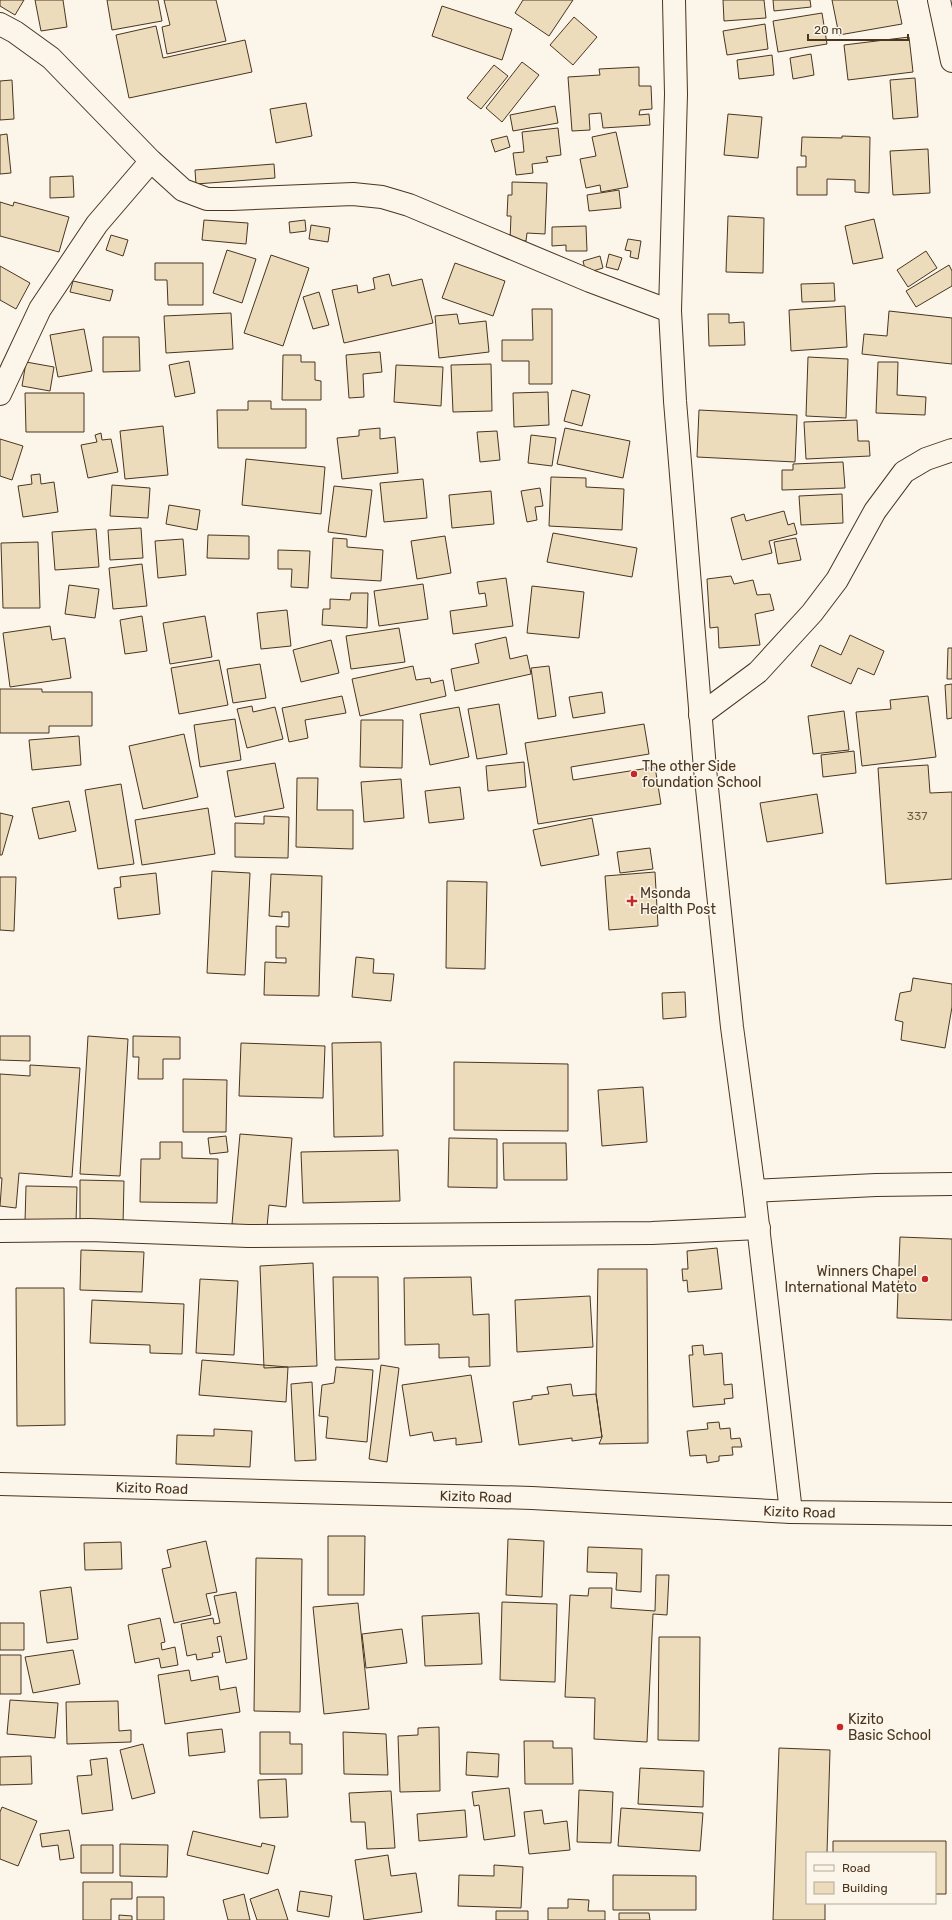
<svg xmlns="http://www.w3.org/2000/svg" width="952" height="1920" viewBox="0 0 952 1920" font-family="Rubik,sans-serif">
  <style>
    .building { fill: #ecdcbc; stroke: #4a3520 }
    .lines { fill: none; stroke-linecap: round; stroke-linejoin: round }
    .street-casing { stroke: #4a3520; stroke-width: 24 }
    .street { stroke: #fbf6e9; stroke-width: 22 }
    .poi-dot { fill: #c62828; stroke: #fbf6e9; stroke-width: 1.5 }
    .labels { text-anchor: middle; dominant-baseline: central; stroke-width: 3; stroke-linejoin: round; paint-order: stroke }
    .number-label { font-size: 12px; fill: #725f47 }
    .poi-label { font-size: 14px; fill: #4a3520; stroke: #fbf6e9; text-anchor: start }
    .street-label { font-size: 14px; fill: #4a3520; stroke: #fbf6e9 }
  </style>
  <rect width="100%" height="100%" fill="#fbf6e9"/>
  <path class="building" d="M0 0H24L15 15 0 6Z
    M35 0H63L67 27 41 31Z
    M107 0H158L162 21 112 30Z
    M164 0H216L226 41 167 54 162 27 170 25Z
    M523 0H573L549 36 515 13Z
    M723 0H764L766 18 724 21Z
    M773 0H810L811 7 774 11Z
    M832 0H897L902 24 839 35Z
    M442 6 512 29 502 60 432 36Z
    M822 13 827 44 778 52 773 21Z
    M574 17 597 37 573 65 550 45Z
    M765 24 768 49 727 55 723 31Z
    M156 26 163 58 245 40 252 72 129 98 116 35Z
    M909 37 913 72 848 80 844 45Z
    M811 54 814 75 793 79 790 58Z
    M772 55 774 75 739 79 737 60Z
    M522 62 539 75 502 122 486 108Z
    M494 65 508 76 481 109 467 98Z
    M639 67V86H651L652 109 640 110 639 115 649 114 650 125 603 128 601 113 589 114 590 130 572 131 568 77 600 75 599 69Z
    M915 78 918 117 893 119 890 80Z
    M12 80 14 119 0 120V81Z
    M306 103 312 136 276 143 270 109Z
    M555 106 558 123 513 131 510 115Z
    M728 114 762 117 758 158 724 155Z
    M558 128 561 155 546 157 548 162 532 164 533 173 516 175 513 153 524 152 522 132Z
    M616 132 628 187 601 192 600 185 586 188 580 159 596 156 592 137Z
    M7 134 11 173 0 174V135Z
    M507 136 510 147 495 152 491 140Z
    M842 136 870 137 869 193 855 192V180L827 179V195H797V167H806V156H801L802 137 842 138Z
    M928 149 930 193 893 195 890 151Z
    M274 164 275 178 196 184 195 170Z
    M73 176 74 197 50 198V177Z
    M512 182 547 183 545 234 527 233 526 241 510 240 511 216H507L508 195H512Z
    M619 190 621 208 589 211 587 195Z
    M0 202 13 206 14 202 69 217 59 252 0 236Z
    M728 216 764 218 763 273 726 272Z
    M874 219 883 258 853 264 845 226Z
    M204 220 248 223 246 244 202 240Z
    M305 220 306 231 290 233 289 222Z
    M311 225 330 228 328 242 309 239Z
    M586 226 587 251H566V245L552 246V227Z
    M111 235 128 240 123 256 106 250Z
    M628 239 641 241 638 259 630 257 631 251 625 250Z
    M227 250 256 259 242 303 213 293Z
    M926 251 937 268 908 287 897 270Z
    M609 254 622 258 618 270 606 267Z
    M271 255 309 268 283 346 244 333Z
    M600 256 603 268 586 273 583 261Z
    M155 263H203V305H168L167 280H155Z
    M455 263 505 281 493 316 442 298Z
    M949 265 952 271V286L916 307 906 291Z
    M0 266 30 283 16 309 0 300Z
    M389 274 392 286 422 279 433 323 344 343 332 290 357 285 358 293 375 289 373 278Z
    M73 281 113 290 110 301 70 292Z
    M834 283 835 301 802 302 801 284Z
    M319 292 329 325 313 329 303 297Z
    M845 306 847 347 791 351 789 310Z
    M532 309H552V384H529V361H502V340H533Z
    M889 311 952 318V364L862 354 864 334 887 336Z
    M231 313 233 349 166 353 164 316Z
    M457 314 459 324 486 321 489 352 439 358 435 316Z
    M708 314H729V323L744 322 745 345 709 346Z
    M84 329 92 371 58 377 50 335Z
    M103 337H139L140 371 103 372Z
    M380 352 382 372 363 374 364 397 349 398 346 355Z
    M283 355H301V362H315V380L321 381V400H282Z
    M808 357 848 359 846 418 806 416Z
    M189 361 195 393 175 397 169 365Z
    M26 362 54 367 50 391 22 386Z
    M878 362H898L897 395 926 397 925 415 876 413Z
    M491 364 492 411 453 412 451 365Z
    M396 365 443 367 441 406 394 402Z
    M572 390 590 395 582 426 564 421Z
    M548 392 549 425 514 427 513 393Z
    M25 393H84V432H26Z
    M248 401H271V409H306V448H218L217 410H248Z
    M699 410 797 415 795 462 697 457Z
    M857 420 858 441H869L870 456 806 459 804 422Z
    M163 426 168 475 125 479 120 431Z
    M380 428V439L395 437 398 473 342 479 337 438 359 436V430Z
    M565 428 630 441 623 478 557 464Z
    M497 431 500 460 480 462 477 432Z
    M101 433 102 440 111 439 118 472 88 478 81 445 97 442 95 435Z
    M531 435 556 438 552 466 528 463Z
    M0 439 23 446 12 480 0 476Z
    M246 459 325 467 321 514 242 505Z
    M843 462 845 488 782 490V470H793V464Z
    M40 474 41 484 54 482 58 512 23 517 18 486 32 484 31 475Z
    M551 477 586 478V487L624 489 622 530 549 526Z
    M423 479 427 518 384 522 380 483Z
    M112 485 150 488 148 518 110 516Z
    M334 486 372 490 366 537 328 532Z
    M540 488 543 506 535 507 537 520 527 522 521 491Z
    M491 491 494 524 452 528 449 495Z
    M842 494 843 523 801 525 799 496Z
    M169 505 200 510 197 530 166 524Z
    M784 511 788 525 794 523 797 534 769 541 772 553 742 560 731 518 744 514 746 521Z
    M141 528 143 558 110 560 108 530Z
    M96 529 99 567 55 570 52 532Z
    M553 533 637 548 632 577 547 562Z
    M208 535 249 536V559L207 558Z
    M445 536 451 573 417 579 411 541Z
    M333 538 347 539V547L383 550 381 581 331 578Z
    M796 538 801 560 778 564 774 542Z
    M183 539 186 575 158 578 155 541Z
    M38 542 40 608H3L1 543Z
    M278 550 310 551 308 588 291 587 292 569H278Z
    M142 564 147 606 113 609 109 568Z
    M731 576 734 584 753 580 757 595 770 594 774 610 755 614 760 645 719 648 718 627 710 628 707 579Z
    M506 578 513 626 453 634 450 611 487 606 485 593 479 594 477 582Z
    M423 584 428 619 379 626 374 591Z
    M69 585 99 589 95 618 65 614Z
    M532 586 584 592 579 638 527 633Z
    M351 593H368L367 628 322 625 323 609H330V599L350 600Z
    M287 610 291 646 261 649 257 613Z
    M142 616 147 651 125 654 120 620Z
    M205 616 212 657 170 664 163 623Z
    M50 626 52 640 65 638 71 678 10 687 3 633Z
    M399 628 405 662 351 669 346 636Z
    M850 635 884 651 874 675 858 668 851 684 811 666 820 645 841 655Z
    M506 637 510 659 527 655 531 674 455 691 451 669 479 663 475 644Z
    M331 640 339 673 301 682 293 650Z
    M948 648H952V679H947Z
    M219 660 228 705 179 714 171 668Z
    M260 664 266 698 233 703 227 669Z
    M413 666 416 680 430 678 431 683 443 680 446 696 360 716 352 679Z
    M549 666 556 716 538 719 531 668Z
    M952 684V718L947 719 945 685Z
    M0 689H42V692H92V726H49V733H0Z
    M602 692 605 713 573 718 569 697Z
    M342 696 346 713 305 720 308 738 289 742 282 708Z
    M928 696 936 757 862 766 856 712 891 709 890 700Z
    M499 704 507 754 477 759 468 709Z
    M252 706 253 712 275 707 283 739 247 748 237 709Z
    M459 707 469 757 430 765 420 714Z
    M844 711 849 750 813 754 808 716Z
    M235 719 241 760 200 767 194 725Z
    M361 720H403L402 768 360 767Z
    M644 724 649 754 571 767 573 780 655 767 661 804 538 824 525 743Z
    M184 734 198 797 143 809 129 746Z
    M79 736 81 765 32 770 29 740Z
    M854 751 856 773 823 777 821 755Z
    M524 762 526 787 488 791 486 766Z
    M275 763 284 808 235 817 227 771Z
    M928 765 930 793 952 792V879L886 884 878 768Z
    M297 778H318L317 810H353V849L296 847Z
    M401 779 404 818 364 822 361 782Z
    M121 784 134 864 98 869 85 790Z
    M460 787 464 819 429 823 425 791Z
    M817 794 823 833 767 842 760 803Z
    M69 801 76 831 39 839 32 808Z
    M208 808 215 854 142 865 135 820Z
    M0 813 13 816 2 855H0Z
    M264 816 289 817 288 858 235 857V823L264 824Z
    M592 818 599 855 541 866 533 830Z
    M650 848 653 869 620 873 617 852Z
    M212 871 250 873 245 975 207 973Z
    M655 872 658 926 609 930 605 876Z
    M156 873 160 914 118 919 114 888 121 887 120 877Z
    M271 874 322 876 319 996 264 995 265 962 286 963V958H276V926L289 927V912H282V917L269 916Z
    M0 877H16L14 931 0 930Z
    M447 881 487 882 485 969 446 968Z
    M356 957 374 959 373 973 394 974 391 1001 352 997Z
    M913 978 952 984V1007L945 1048 901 1040 903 1022 895 1020 900 993 911 991Z
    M685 992 686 1017 663 1019 662 993Z
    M0 1036H30V1061L0 1060Z
    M88 1036 128 1039 120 1176 80 1174Z
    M133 1036 180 1037V1059H163V1079H138L139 1057H133Z
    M381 1042 383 1136 334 1137 332 1043Z
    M241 1043 325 1046 323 1098 239 1096Z
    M454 1062 568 1064V1131L454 1130Z
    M30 1065 80 1068 72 1177 19 1173 16 1208 0 1206 2 1178H0V1074L30 1076Z
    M183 1079 227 1080 226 1132H183Z
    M643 1087 647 1142 602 1146 598 1090Z
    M240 1134 292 1138 286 1207 269 1205 267 1227 232 1224Z
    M226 1136 228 1152 210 1154 208 1138Z
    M449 1138 497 1139V1188L448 1187Z
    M160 1142H182V1158L218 1159 217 1203 140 1202 141 1159H160Z
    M503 1143H566L567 1180H504Z
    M398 1150 400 1201 303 1203 301 1152Z
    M80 1180 124 1181 123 1225 80 1224Z
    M26 1186 77 1187 76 1223 25 1222Z
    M900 1237 952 1239V1320L897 1318Z
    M717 1248 722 1289 688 1292 687 1280 683 1281 682 1269H688L687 1251Z
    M81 1250 144 1252 142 1292 80 1290Z
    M313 1263 317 1366 264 1368 260 1266Z
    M598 1269H647L648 1443 599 1444 602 1437 596 1394Z
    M333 1277H378L379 1359 335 1360Z
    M471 1277 473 1315 489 1314 490 1366 469 1367V1357L439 1358V1344L405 1345 404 1278Z
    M200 1279 238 1281 234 1355 196 1353Z
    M16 1288H64L65 1425 17 1426Z
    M590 1296 593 1347 517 1352 515 1300Z
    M92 1300 184 1304 182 1354 150 1353V1345L90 1343Z
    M703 1345 704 1355 722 1353 724 1385 732 1384 733 1398 724 1399 725 1404 693 1407 689 1355H693L692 1346Z
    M202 1360 288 1367 286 1402 199 1395Z
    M381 1365 399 1368 387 1462 369 1459Z
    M336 1367 373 1370 367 1442 326 1438 328 1417 319 1416 322 1385 334 1383Z
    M471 1375 482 1442 456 1445V1438L434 1441 432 1432 410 1436 402 1385Z
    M312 1382 316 1460 295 1461 291 1384Z
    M571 1384 573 1396 596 1394 602 1437 572 1441V1438L519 1445 513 1402 532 1399V1396L549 1394 547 1387Z
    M719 1422 720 1429 730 1428 731 1439 740 1438 742 1447H732L733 1455 719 1456V1461L707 1463 706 1455 690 1456 687 1431 708 1429 707 1423Z
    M214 1429 252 1431 250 1467 176 1464 177 1435 214 1436Z
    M328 1536H365L364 1595H328Z
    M508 1539 544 1541 542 1597 506 1595Z
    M206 1541 217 1592 206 1594 211 1615 174 1623 162 1569 171 1567 167 1550Z
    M121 1542 122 1569 85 1570 84 1543Z
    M588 1547 642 1549 641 1592 616 1590 617 1573 587 1572Z
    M256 1558 302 1559 300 1712 254 1711Z
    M656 1575H669L667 1615 653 1614 647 1742 594 1739 595 1698 565 1697 570 1595 588 1596 589 1588H612L611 1608 655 1611Z
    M71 1587 78 1639 47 1643 40 1591Z
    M236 1592 247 1659 226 1663 221 1636 217 1637 220 1652 212 1653 213 1657 197 1660 196 1654 187 1656 181 1624 213 1618 214 1624 220 1623 214 1596Z
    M502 1602 557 1604 555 1682 500 1680Z
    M358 1603 369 1709 324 1714 313 1607Z
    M479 1613 482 1664 425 1666 422 1616Z
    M160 1618 165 1642 161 1643 162 1650 175 1647 178 1665 161 1668 159 1658 135 1663 128 1625Z
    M0 1623H24V1650H0Z
    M402 1629 407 1663 366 1668 362 1634Z
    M659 1637H700L699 1741 658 1740Z
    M73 1650 80 1684 33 1693 25 1657Z
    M0 1655H21V1694H0Z
    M189 1670 191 1681 218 1676 220 1690 236 1687 240 1712 165 1724 158 1675Z
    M10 1700 58 1703 55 1738 7 1734Z
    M118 1701 119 1731 131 1730V1742L67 1744 66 1702Z
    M439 1727 440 1791 400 1792 398 1736 418 1735V1728Z
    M222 1729 225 1752 189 1756 187 1733Z
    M260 1732H290V1744H302V1774H260Z
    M343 1732 386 1734 388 1775 344 1774Z
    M524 1741H553V1748H572L573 1784H525Z
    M143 1744 155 1793 132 1799 120 1750Z
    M779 1748 830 1750 827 1853H807V1903H825V1920H773Z
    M467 1752 499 1754 498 1777 466 1775Z
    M31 1756 32 1784 0 1785V1757Z
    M107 1758 113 1810 82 1814 77 1776 92 1775 90 1760Z
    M640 1768 704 1771 703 1807 638 1804Z
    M286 1779 288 1817 260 1818 258 1780Z
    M509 1788 515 1836 484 1840 479 1805 474 1806 472 1792Z
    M579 1790 613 1792 611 1843 577 1842Z
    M391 1791 395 1848 367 1849 365 1822H351L349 1793Z
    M2 1807 37 1821 18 1866 0 1859V1812Z
    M621 1808 703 1813 700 1851 618 1846Z
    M465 1810 467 1837 419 1841 417 1814Z
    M542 1810 544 1824 567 1821 570 1850 529 1854 524 1812Z
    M69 1830 74 1858 60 1860 58 1845 42 1847 40 1834Z
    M193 1831 261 1847 262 1843 275 1846 268 1874 187 1855Z
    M833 1841H946V1894H935V1853H833Z
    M120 1844 168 1845 167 1877 120 1876Z
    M81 1845H113V1873H81Z
    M388 1855 391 1876 416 1873 422 1912 364 1920 355 1860Z
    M494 1865 523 1867 521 1908 458 1906 459 1875 494 1876Z
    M613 1875 696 1876V1910H613Z
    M83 1882H132V1899H111V1920H83Z
    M278 1889 288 1920H257L250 1899Z
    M300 1891 332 1896 329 1917 297 1911Z
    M244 1894 250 1920H228L223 1900Z
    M137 1897H164V1920H137Z
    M568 1899 589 1900 588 1911H605V1920H548V1908H568Z
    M496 1911H528V1920H496Z
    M619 1913H649L650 1920H619Z
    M119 1915 132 1916V1920H119Z"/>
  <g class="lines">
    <defs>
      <g id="street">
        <path d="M674 0 676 94 670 311 675 401 705 769 732 1027 754 1191 791 1512"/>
        <path d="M939 0 952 61"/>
        <path d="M0 24 15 32 51 58 151 161 183 190 207 199H232L353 194 382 197 409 205 590 281 670 311"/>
        <path d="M0 394 40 309 97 224 151 161"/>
        <path d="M700 715 758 672 812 613 837 580 875 511 904 472 926 459 952 450"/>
        <path d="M754 1191 876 1185 952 1184"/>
        <path d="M0 1231 90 1230 248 1236 652 1233 759 1228"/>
        <path id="s1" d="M0 1484 532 1498 791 1512 952 1514"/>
      </g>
    </defs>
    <use href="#street" class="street-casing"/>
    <use href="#street" class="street"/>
  </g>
  <g class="poi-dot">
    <circle cx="634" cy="774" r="4"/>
    <path d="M630 895h4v4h4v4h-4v4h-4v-4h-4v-4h4z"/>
    <circle cx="925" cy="1279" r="4"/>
    <circle cx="840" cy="1727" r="4"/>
  </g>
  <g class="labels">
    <g class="number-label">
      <text x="917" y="816">337</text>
    </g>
    <g class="poi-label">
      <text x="642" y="766">The other Side<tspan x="642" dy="16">foundation School</tspan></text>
      <text x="640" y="893">Msonda<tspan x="640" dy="16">Health Post</tspan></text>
      <text x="917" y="1271" text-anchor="end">Winners Chapel<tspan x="917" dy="16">International Mateto</tspan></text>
      <text x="848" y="1719">Kizito<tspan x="848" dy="16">Basic School</tspan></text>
    </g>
    <g class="street-label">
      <text stroke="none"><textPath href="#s1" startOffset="152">Kizito Road</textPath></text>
      <text stroke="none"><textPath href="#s1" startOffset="476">Kizito Road</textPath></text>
      <text stroke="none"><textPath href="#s1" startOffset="800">Kizito Road</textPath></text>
    </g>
  </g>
  <rect x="806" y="1852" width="130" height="52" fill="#fbf6e9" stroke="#b4a999"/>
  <rect x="814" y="1865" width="20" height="6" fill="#fbf6e9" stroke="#b4a999"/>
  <text x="842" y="1872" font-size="12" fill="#4a3520">Road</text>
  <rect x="814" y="1882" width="20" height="12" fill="#ecdcbc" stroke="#b4a999"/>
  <text x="842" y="1892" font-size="12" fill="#4a3520">Building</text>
  <path d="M808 34v6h100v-6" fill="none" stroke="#4a3520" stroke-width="2"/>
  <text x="814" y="34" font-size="12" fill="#4a3520" stroke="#fbf6e9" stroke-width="3" paint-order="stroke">20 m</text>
</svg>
